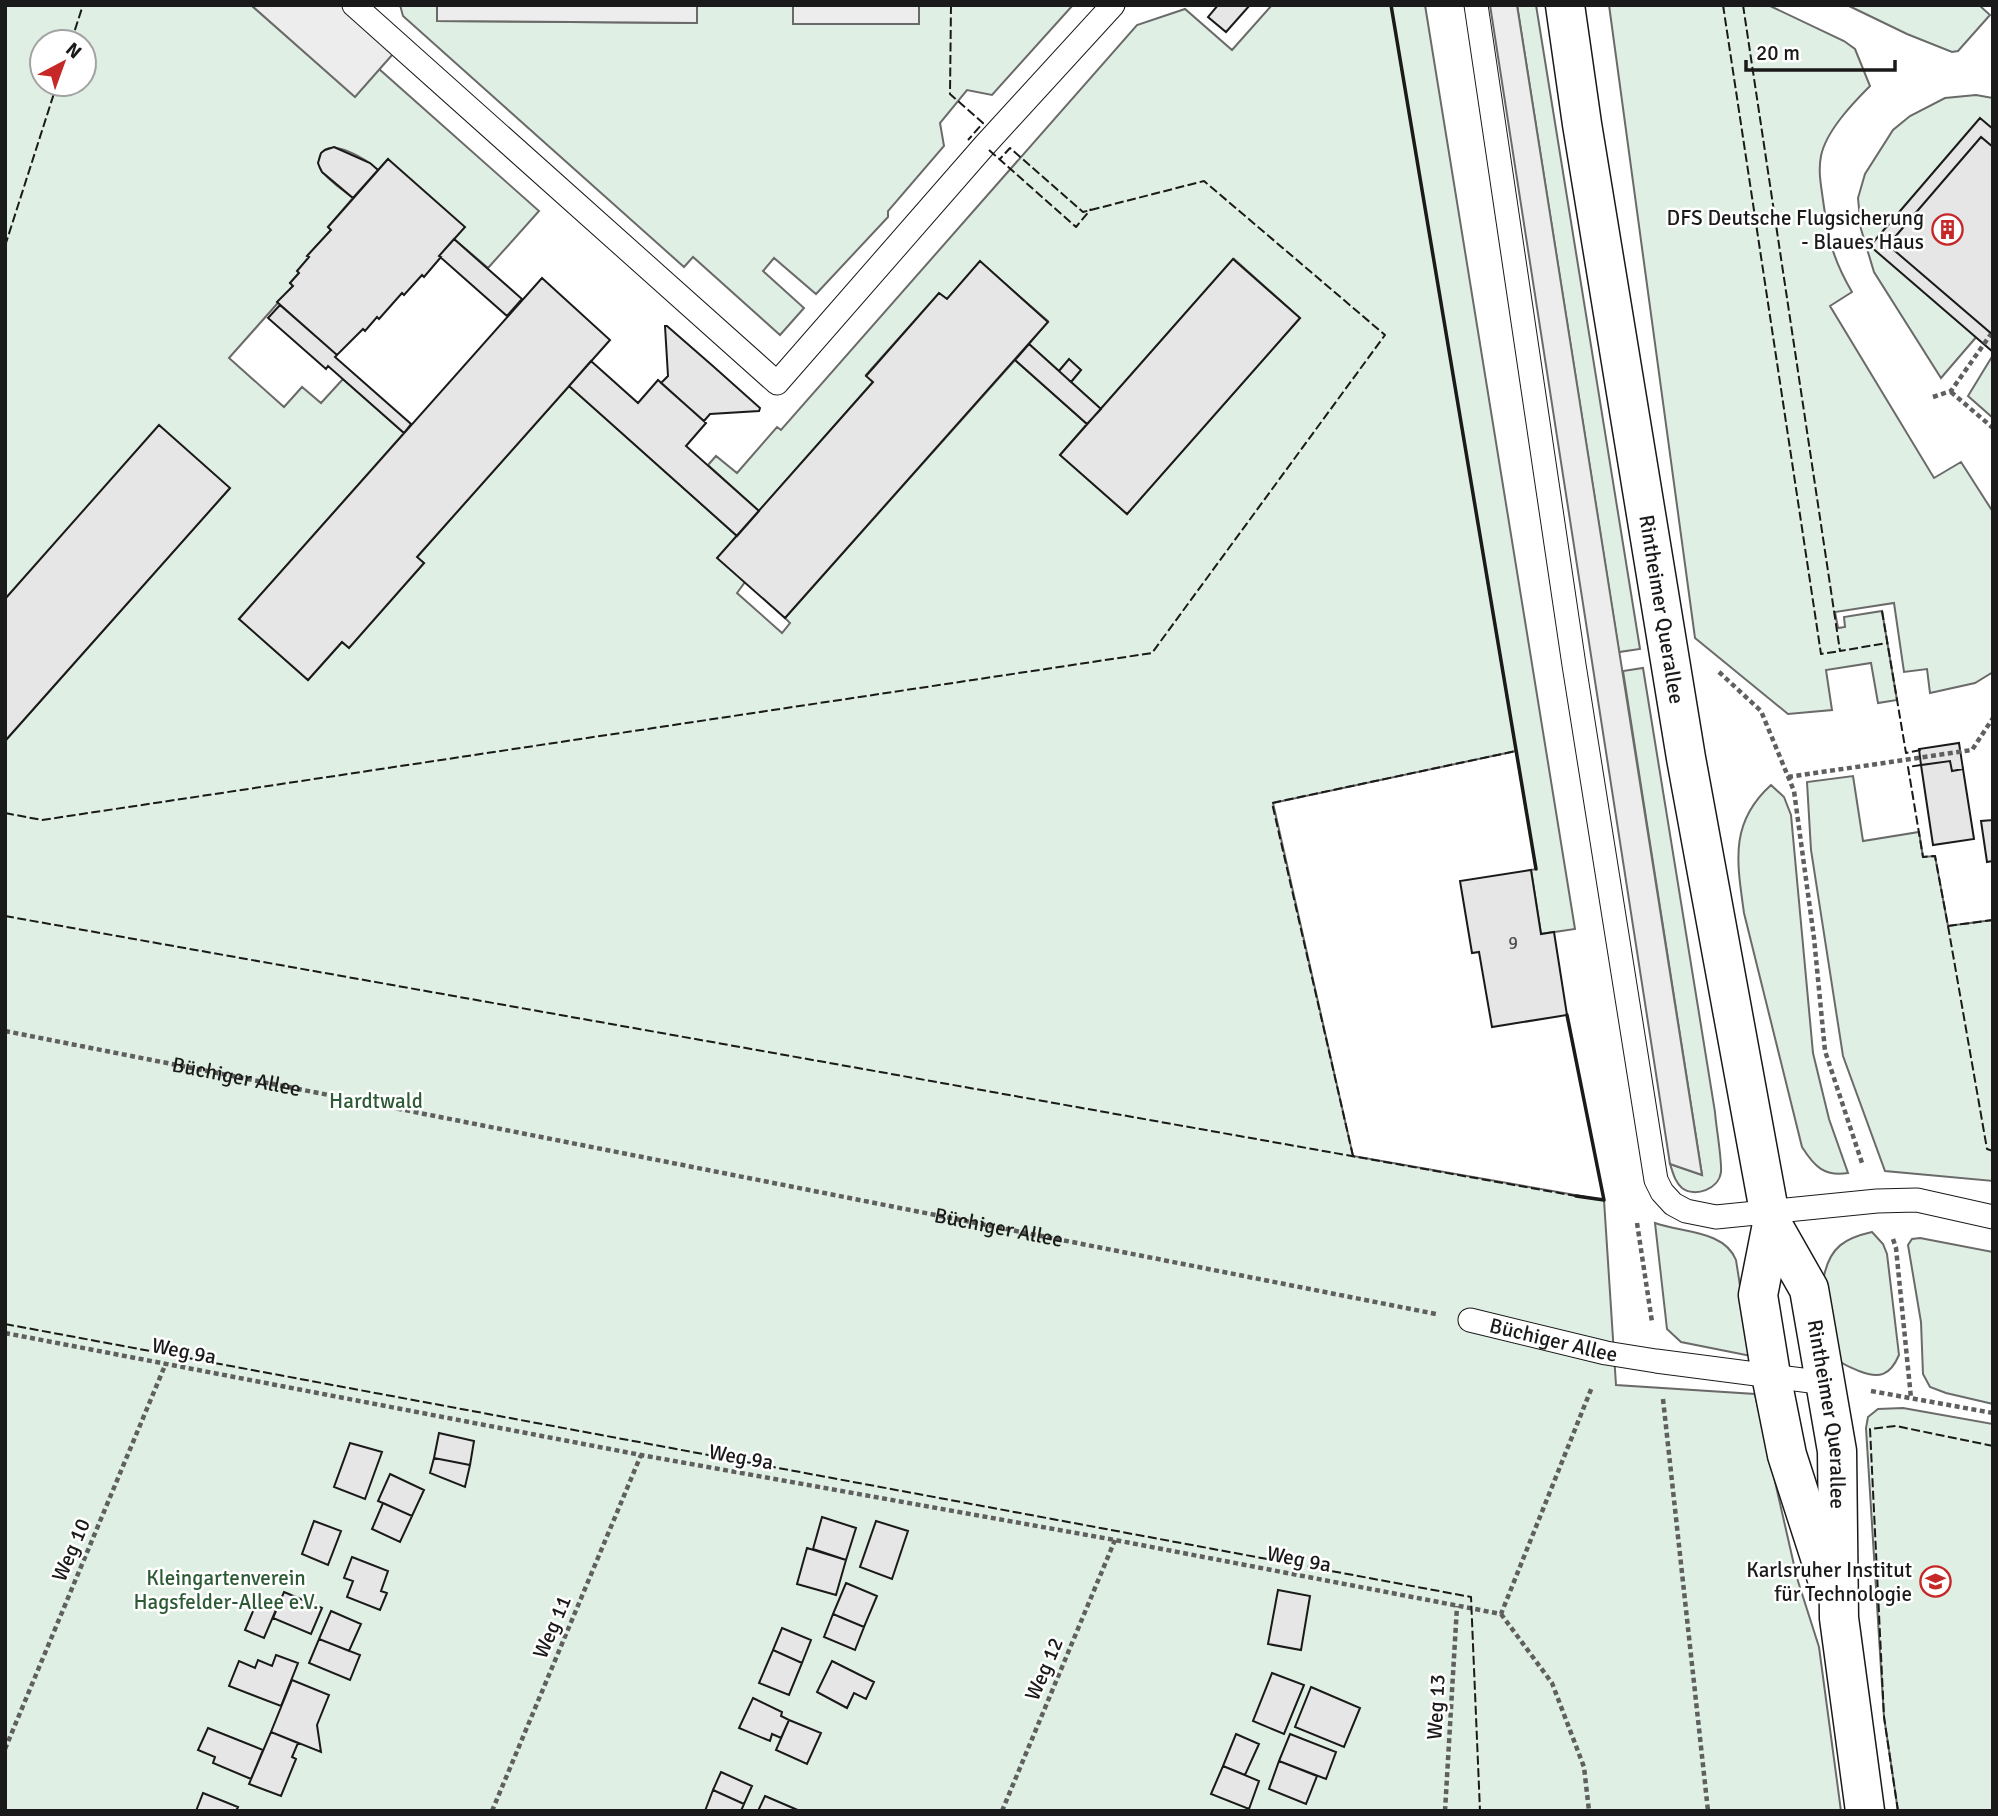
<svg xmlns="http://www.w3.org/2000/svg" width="1998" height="1816" viewBox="0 0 1998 1816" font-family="Signika,sans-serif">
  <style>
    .green { fill: #e0efe3; stroke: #6a6a6a; stroke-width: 2; fill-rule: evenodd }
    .parking { fill: #ededed; stroke: #6a6a6a; stroke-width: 2 }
    .building { fill: #e6e6e6; stroke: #1a1a1a; stroke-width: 2 }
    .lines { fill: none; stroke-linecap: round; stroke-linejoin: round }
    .lane-casing { stroke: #1a1a1a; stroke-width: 25 }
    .secondary-casing { stroke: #1a1a1a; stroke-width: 41 }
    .path { stroke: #5f5f5f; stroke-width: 4.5; stroke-dasharray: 5 3.5; stroke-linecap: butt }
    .lane { stroke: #fff; stroke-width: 23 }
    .secondary { stroke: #fff; stroke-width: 38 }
    .fence { stroke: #1a1a1a; stroke-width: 2; stroke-dasharray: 9 3.5; stroke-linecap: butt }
    .wall { stroke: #1a1a1a; stroke-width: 3.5 }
    .labels { text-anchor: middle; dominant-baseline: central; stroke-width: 5; stroke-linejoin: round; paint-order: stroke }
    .number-label { font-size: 18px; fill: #4d4d4d }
    .poi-label { font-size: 21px; fill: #1a1a1a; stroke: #fff; text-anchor: end }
    .street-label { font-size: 21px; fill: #1a1a1a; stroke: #fff }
    .park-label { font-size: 21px; fill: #2b5a34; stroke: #fff }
  </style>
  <rect width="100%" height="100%" fill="#fff"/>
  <path class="green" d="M5 5H251L355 96 379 69 539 211 488 268 454 239 388 159 378 170C367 160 329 135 320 156 318 162 319 168 323 172 330 182 343 190 353 198L328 227 331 230 308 255 309 257 299 273 290 283 293 286 229 358 284 407 302 387 321 403 343 379 404 433 239 619 308 680 342 642 349 647 424 563 417 557 569 386 737 536 745 582 737 593 782 633 790 623 785 618 1015 360 1087 424 1060 455 1127 514 1300 318 1234 259 1101 409 1071 382 1081 370 1069 360 1059 371 1029 344 1048 321 980 262 947 299 939 293 866 375 873 382 759 511 708 465 716 456 737 473 777 427 781 430 1137 25 1185 9 1232 50 1272 5H1425L1575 929 1541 934 1531 870 1536 869 1516 751 1273 803 1353 1156 1604 1200 1616 1385 1755 1394 1797 1578 1819 1647 1841 1811H5V741L230 488 5 599ZM42 42H84V84H42Z
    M400 5H437V21L697 23V5H793V23L919 24V5H1073L992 95 967 90 940 123 944 146 888 211V217L816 294 774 258 763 271 804 308 780 335 693 257 684 267 403 16Z
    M1517 5H1536L1640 649 1619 652Z
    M1609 5H1768L1844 41 1855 49 1870 86C1853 103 1826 131 1821 156 1818 171 1821 185 1823 200 1828 237 1832 258 1852 292L1830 306 1934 478 1961 462 1993 512V672L1975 683 1930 693 1927 669 1904 672 1894 603 1835 612 1838 628 1845 627 1844 617 1882 611 1897 700 1878 703 1871 663 1826 670 1832 710 1788 714 1695 638Z
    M1847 5H1979L1990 15 1958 51 1952 52 1907 34Z
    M1976 95 1993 98V147L1984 328 1941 378 1874 272 1861 229 1858 198 1865 174 1893 130 1910 116 1945 98Z
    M1993 355V418L1968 396Z
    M1643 668 1715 1112C1716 1127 1722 1159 1721 1172 1719 1189 1695 1198 1682 1188 1675 1182 1673 1173 1670 1164L1702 1175 1623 671Z
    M1853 776 1863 841 1919 832 1923 857 1935 856 1948 926 1993 920V1181L1885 1171 1843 1056 1811 850 1807 782Z
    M1771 785 1784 797 1791 815 1813 1053 1829 1119 1848 1173C1824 1177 1814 1166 1802 1147L1744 913C1737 862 1729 823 1771 785Z
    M1655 1223C1682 1233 1724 1230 1736 1260L1751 1356 1681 1342 1667 1329Z
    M1872 1232 1883 1244 1887 1254 1899 1355C1890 1376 1879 1379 1859 1371 1852 1368 1846 1366 1839 1361L1824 1276C1830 1247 1845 1238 1872 1232Z
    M1920 1238 1993 1252V1404L1946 1393 1930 1387 1923 1374 1921 1322 1908 1245 1912 1239Z
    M1903 1408 1993 1424V1811H1898L1884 1717 1866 1428 1868 1417 1878 1409Z"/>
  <path class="parking" d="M251 5H354L400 46 355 97Z
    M437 5H697V23L437 21Z
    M793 5H919V24H793Z
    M1490 5H1517L1702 1175 1670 1164Z"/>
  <path class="building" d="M1218 5H1250L1226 32 1208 17Z
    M1980 118 1993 129V147L1981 137 1888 245 1993 335V352L1870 246Z
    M1981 137 1993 147V335L1888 245Z
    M334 147 370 163 378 170 353 198 322 172 320 168 318 163 321 153 325 150Z
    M388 159 465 227 439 256 441 257 424 277 422 275 404 295 402 293 379 319 377 317 365 331 363 329 337 355 277 302 293 286 290 283 299 273 297 271 309 257 307 256 331 230 328 227Z
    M454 239 522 299 507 316 439 256Z
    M1233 259 1300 318 1127 514 1060 455Z
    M980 261 1048 322 785 618 717 558 873 382 866 376 939 293 947 299Z
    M542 278 610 340 417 557 424 563 349 648 342 642 308 680 239 619Z
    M280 305 337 355 335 357 411 424 404 433 328 366 326 369 268 318Z
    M665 326H667L714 367 760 408 759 411 710 414 704 421 661 383 668 376Z
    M1029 344 1101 409 1087 424 1015 360Z
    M1069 359 1081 370 1071 382 1059 371Z
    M591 361 638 403 658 380 706 423 686 446 759 511 737 536 569 386Z
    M159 425 230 488 5 741V599Z
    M1959 743 1963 769 1952 771 1950 761 1921 765 1919 749Z
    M1950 761 1952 771 1963 769 1974 839 1933 845 1921 765Z
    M1993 820V861L1987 862 1981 821Z
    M1531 870 1541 934 1554 932 1567 1015 1492 1027 1479 952 1472 953 1460 881Z
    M439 1433 474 1441 470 1465 434 1458Z
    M350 1443 382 1452 365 1499 334 1487Z
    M434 1458 470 1465 465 1487 430 1473Z
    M390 1474 424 1490 412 1516 378 1501Z
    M383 1503 412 1516 400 1542 372 1529Z
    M822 1517 856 1528 846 1560 813 1549Z
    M314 1521 341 1531 328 1565 302 1554Z
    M876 1521 908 1531 892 1579 860 1567Z
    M807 1548 846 1560 836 1595 797 1584Z
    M352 1557 388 1571 381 1591 387 1593 380 1610 347 1597 353 1581 344 1578Z
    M846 1583 877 1596 864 1627 833 1614Z
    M1278 1590 1310 1596 1301 1650 1268 1644Z
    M284 1592 322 1608 311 1634 273 1618Z
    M259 1597 278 1605 264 1638 245 1630Z
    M331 1611 361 1624 349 1651 319 1639Z
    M833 1614 864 1627 855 1650 824 1637Z
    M782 1628 811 1640 802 1663 773 1650Z
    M319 1639 360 1655 350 1680 309 1663Z
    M773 1650 802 1663 789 1695 759 1683Z
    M276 1655 298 1663 281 1706 229 1686 239 1661 255 1668 258 1660 272 1666Z
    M832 1661 874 1682 866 1699 854 1693 847 1708 817 1692Z
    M1272 1673 1304 1685 1284 1734 1253 1721Z
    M292 1680 329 1695 317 1725 321 1752 271 1732Z
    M1311 1687 1360 1708 1344 1747 1295 1727Z
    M753 1698 782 1712 781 1716 789 1720 781 1738 772 1734 770 1741 739 1728Z
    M789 1720 821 1733 807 1764 776 1750Z
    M208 1728 263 1750 251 1779 213 1763 215 1757 198 1750Z
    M271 1732 298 1743 292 1757 296 1759 281 1796 249 1784Z
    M1236 1734 1259 1744 1245 1775 1223 1766Z
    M1290 1734 1336 1752 1326 1779 1279 1761Z
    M1279 1761 1317 1776 1306 1804 1269 1789Z
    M1223 1766 1259 1781 1249 1809 1211 1794Z
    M721 1772 752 1786 744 1804 713 1790Z
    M713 1790 744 1804 741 1811H705Z
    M203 1793 238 1807 236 1811H196Z
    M765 1796 800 1811H758Z"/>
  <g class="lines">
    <defs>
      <g id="lane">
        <path d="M354 5 777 383 984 146 1113 5"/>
        <path d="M1476 5 1574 665 1656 1180 1662 1192 1673 1204 1686 1211 1716 1217 1877 1201 1917 1200 1993 1217"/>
        <path id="s2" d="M1470 1320 1606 1353 1656 1361 1826 1383"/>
      </g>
      <g id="secondary">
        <path id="s3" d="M1565 5 1582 124 1686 758 1769 1211 1772 1224 1809 1289 1837 1451 1839 1618 1865 1811"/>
        <path d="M1772 1224 1758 1295 1771 1375 1787 1455 1827 1579"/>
      </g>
    </defs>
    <use href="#lane" class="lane-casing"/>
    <use href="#secondary" class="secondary-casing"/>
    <g class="path">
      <path d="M1951 392 1993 428"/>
      <path d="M1933 397 1951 391 1991 334"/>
      <path d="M1719 672 1761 711 1794 791 1814 938 1825 1051 1863 1166"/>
      <path d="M1788 777 1972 750 1993 718"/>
      <path id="s1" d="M5 1031 1436 1314"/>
      <path d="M1637 1223 1652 1322"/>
      <path d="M1893 1239 1896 1248 1911 1398"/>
      <path d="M5 1333 641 1455 1115 1540 1501 1614 1592 1387"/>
      <path d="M1871 1391 1993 1413"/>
      <path d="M1663 1399 1708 1811"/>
      <path d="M1501 1614 1552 1683 1584 1767 1589 1811"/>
      <path d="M5 1749 166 1363"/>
      <path d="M492 1811 641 1455"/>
      <path d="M1002 1811 1115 1540"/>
      <path d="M1445 1811 1457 1606"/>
    </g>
    <use href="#lane" class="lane"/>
    <use href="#secondary" class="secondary"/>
    <path class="fence" d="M951 5 950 94 983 123 968 140
      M1723 5 1821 654 1840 651
      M1743 5 1840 651 1887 643
      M71 42 83 5
      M989 150 1076 227 1091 209
      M5 246 57 84
      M1882 611 1906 753 1921 750
      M1921 765 1908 767 1923 857 1935 856 1948 926 1993 920
      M5 813 42 820 1152 653 1385 335 1204 181 1083 212 1010 148 999 160
      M5 916 1576 1196
      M1948 926 1987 1149 1993 1151
      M1353 1156 1272 803 1516 751 1391 5
      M5 1324 1471 1597 1480 1811
      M1898 1811 1884 1717 1870 1429 1896 1426 1993 1446"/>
    <path class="wall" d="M1391 5 1536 869
      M1567 1015 1604 1200 1576 1196"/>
  </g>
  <defs>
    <symbol id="building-ring" viewBox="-11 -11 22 22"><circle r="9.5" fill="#fff" stroke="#c62828" stroke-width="1.5"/><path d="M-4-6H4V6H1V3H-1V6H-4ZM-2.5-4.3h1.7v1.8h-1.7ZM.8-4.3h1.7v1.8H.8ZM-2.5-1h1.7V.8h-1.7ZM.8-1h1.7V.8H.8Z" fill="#c62828"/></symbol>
    <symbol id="university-ring" viewBox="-11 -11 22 22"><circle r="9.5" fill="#fff" stroke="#c62828" stroke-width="1.5"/><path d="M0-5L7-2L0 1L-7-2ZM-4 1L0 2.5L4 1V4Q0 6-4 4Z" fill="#c62828"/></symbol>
  </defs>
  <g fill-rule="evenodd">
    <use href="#building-ring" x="1930" y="212" width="35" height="35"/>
    <use href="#university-ring" x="1918" y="1564" width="35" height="35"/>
  </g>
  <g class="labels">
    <g class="number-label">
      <text x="1513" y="943">9</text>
    </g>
    <g class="poi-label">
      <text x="1924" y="218">DFS Deutsche Flugsicherung<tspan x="1924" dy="24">- Blaues Haus</tspan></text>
      <text x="1912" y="1570">Karlsruher Institut<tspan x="1912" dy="24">für Technologie</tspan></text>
    </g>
    <g class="street-label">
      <text stroke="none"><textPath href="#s3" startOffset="612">Rintheimer Querallee</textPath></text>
      <text stroke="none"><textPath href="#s1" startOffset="236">Büchiger Allee</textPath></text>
      <text stroke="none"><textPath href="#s1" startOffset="1013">Büchiger Allee</textPath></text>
      <text stroke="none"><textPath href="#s2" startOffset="86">Büchiger Allee</textPath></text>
      <text transform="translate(184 1351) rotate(11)">Weg 9a</text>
      <text stroke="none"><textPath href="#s3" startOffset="1438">Rintheimer Querallee</textPath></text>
      <text transform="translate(741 1457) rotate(10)">Weg 9a</text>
      <text transform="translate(71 1550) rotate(-67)">Weg 10</text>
      <text transform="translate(1299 1559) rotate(11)">Weg 9a</text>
      <text transform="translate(552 1627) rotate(-67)">Weg 11</text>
      <text transform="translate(1044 1669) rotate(-67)">Weg 12</text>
      <text transform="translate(1436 1707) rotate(-87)">Weg 13</text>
    </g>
    <g class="park-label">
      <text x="376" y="1101">Hardtwald</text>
      <text x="226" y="1578">Kleingartenverein<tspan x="226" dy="24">Hagsfelder-Allee e.V.</tspan></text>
    </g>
  </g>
  <rect width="1998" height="1816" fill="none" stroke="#1a1a1a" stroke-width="14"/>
  <g transform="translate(63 63) rotate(41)"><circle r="33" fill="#ffffff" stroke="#a3a3a3" stroke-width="2"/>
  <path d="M0-5L12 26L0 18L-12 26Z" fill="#c62828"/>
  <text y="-10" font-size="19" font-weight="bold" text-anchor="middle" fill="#1a1a1a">N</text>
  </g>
  <path d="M1746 60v10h149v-10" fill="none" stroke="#1a1a1a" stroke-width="3.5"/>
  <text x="1756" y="60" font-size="21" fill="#1a1a1a" stroke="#ffffff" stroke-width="5" paint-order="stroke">20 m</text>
</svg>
